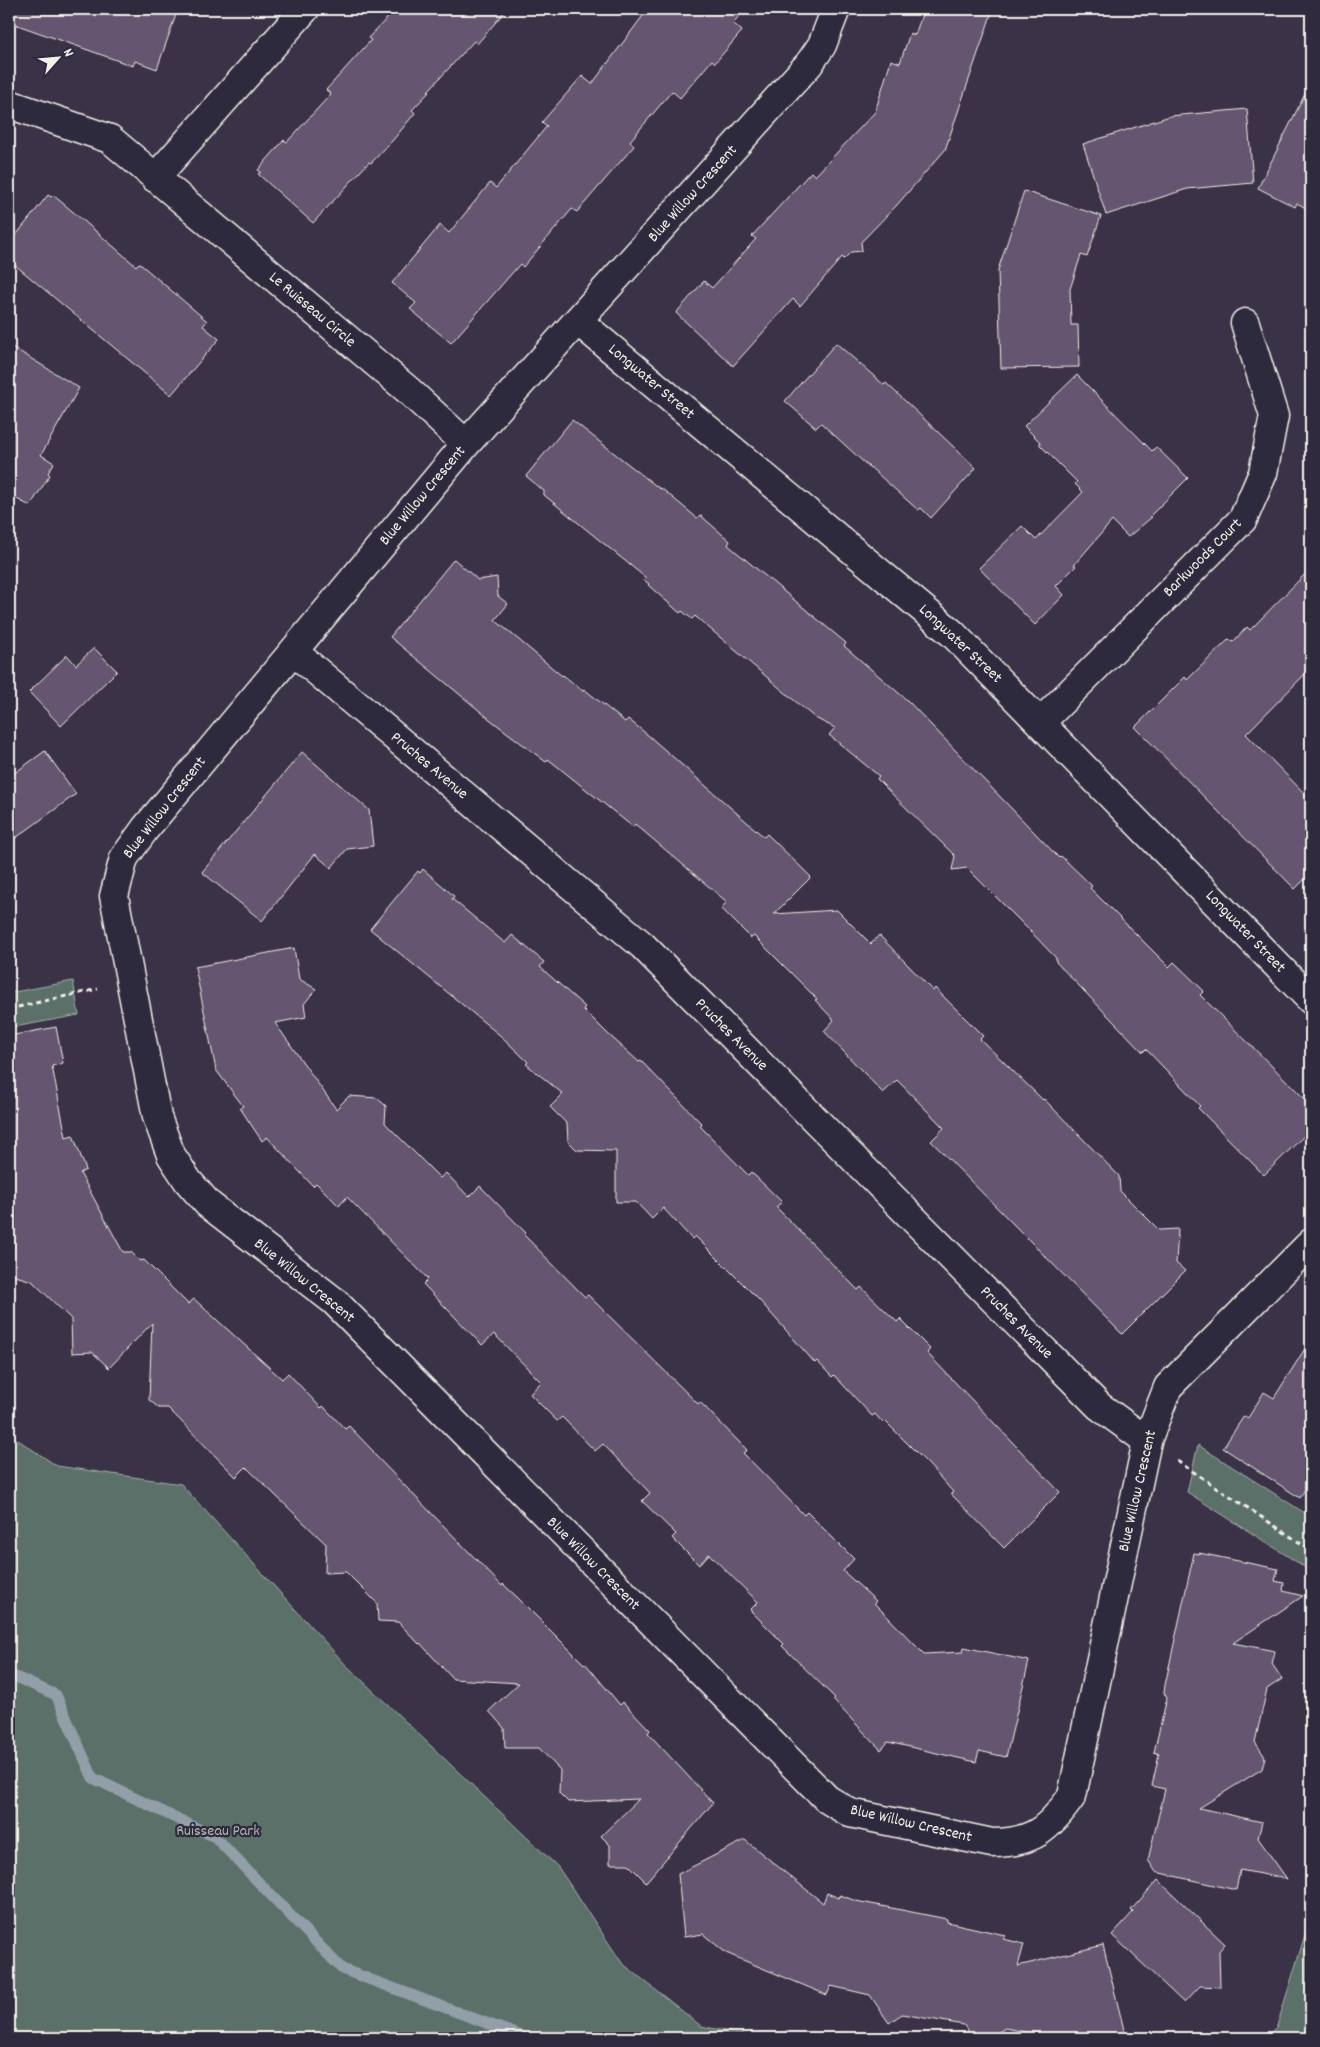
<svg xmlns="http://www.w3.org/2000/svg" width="1320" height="2047" viewBox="0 0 1320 2047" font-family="Dekko,sans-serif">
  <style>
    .green { fill: #5a6f69; stroke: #a7b0a8 }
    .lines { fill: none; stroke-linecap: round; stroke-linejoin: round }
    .stream { stroke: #939fa8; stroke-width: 11 }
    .building { fill: #65546f; stroke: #f4f1e8 }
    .minor-casing { stroke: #f4f1e8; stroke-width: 31 }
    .path { stroke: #f4f1e8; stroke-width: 3; stroke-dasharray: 5 4; stroke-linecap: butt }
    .minor { stroke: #2f2a3d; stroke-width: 28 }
    .labels { text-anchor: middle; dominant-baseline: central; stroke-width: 4.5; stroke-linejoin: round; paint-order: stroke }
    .street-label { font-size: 16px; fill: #f4f1e8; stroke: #2f2a3d }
    .park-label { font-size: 16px; fill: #afb6af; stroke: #2f2a3d }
  </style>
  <rect width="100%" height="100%" fill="#3a3247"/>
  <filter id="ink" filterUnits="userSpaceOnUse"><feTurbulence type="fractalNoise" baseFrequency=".02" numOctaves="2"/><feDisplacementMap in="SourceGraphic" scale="10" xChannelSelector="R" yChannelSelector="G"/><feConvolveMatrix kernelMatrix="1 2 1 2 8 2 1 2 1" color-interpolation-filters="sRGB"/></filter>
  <g filter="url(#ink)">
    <path class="green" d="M73 981 79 1015 9 1028V993Z
      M9 1434 57 1466 181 1484 345 1664 558 1867 622 1963 701 2026 760 2038H9Z
      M1198 1445 1311 1517V1571L1187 1492Z
      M1311 1915V2038H1266L1277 2026Z"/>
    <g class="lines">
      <path class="stream" d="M9 1674 56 1695 93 1778 215 1837 342 1969 521 2036 523 2038"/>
    </g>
    <path class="building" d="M9 9H178L157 69 135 61 133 66 9 22Z
      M396 9H507L477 44 474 41 428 91H430L412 110 415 113 393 140 371 163 369 162 313 223 258 174 261 172 258 170 284 140 287 142 331 94 326 90 371 40 368 38Z
      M648 9H745L733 23 742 31 715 63 712 60 680 98 672 91 630 141 634 146 577 212 572 209 523 267 520 264 451 343 410 309 416 303 392 283 440 225 449 233 490 183 496 188 547 126 542 122 582 76 592 84Z
      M924 9H993L945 150 896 206 861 242 862 251 851 252 844 259 842 257 800 306 793 299 733 366 676 313 704 281 712 288 756 239 752 236 811 172 815 176 875 112 891 60 900 63 910 33 915 35Z
      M1311 82V211L1297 203 1295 207 1258 188Z
      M1247 109 1253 183 1187 189 1106 215 1083 144 1170 116Z
      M1024 191 1101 216 1087 257 1081 255 1070 289 1071 325H1078L1079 367 1001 368 998 270Z
      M48 195 51 197 53 195 84 221 136 266 139 263 207 321 203 326 219 339 171 395 9 260V244Z
      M836 343 884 385 886 383 976 468 931 518 921 508 918 510 870 467V468L821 423 816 428 785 401Z
      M9 345 79 388 41 455 54 463 48 473 50 475 30 506 15 498 9 508Z
      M1077 375 1152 451 1156 447 1188 478 1150 516 1152 517 1128 537 1112 521 1074 565 1076 566 1056 586 1064 595 1035 625 979 568 1022 526 1036 540 1083 492 1075 484 1077 482 1040 445V442L1024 426Z
      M572 420 660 489 661 488 697 518 700 515 730 541 728 545 846 643 844 646 908 701 1059 858 1061 856 1092 886 1090 888 1169 967 1174 962 1204 991 1200 995 1311 1105V1129L1264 1175 1198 1108 1200 1106 1146 1049 1143 1052 1056 962V958L1031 932 967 868 952 870 955 856 877 779 879 776 829 735 835 728 815 718 695 616 692 619 682 611 680 613 648 585 649 584 644 580 646 578 544 495V491L526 476Z
      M454 559 478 580 497 577 498 596 508 604 495 620 562 676 563 675 583 691 584 689 625 722 628 719 649 736 764 837 767 834 811 877 774 914 837 910 871 944 879 935 933 991 935 988 983 1036 980 1039 1043 1100 1044 1099 1119 1176 1120 1191 1159 1230 1178 1229 1176 1263 1185 1271 1122 1334 931 1141 944 1128 897 1080 883 1093 824 1031 834 1020 815 1000 817 999 754 936 751 938 721 908 727 902 635 824 633 827 548 759 546 762 492 721 390 637Z
      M1311 568V668L1246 734 1311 800V873L1295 889 1135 727 1185 677 1187 680 1229 639 1233 642 1247 627 1250 630Z
      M94 648 117 671 61 726 29 692 67 655 76 665Z
      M45 751 76 794 9 843V777Z
      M302 752 369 810 373 846 347 849 331 868 315 854 262 921 202 872Z
      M423 869 454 896 452 899 505 943 512 935 544 962 540 967 585 1007 583 1009 607 1033 639 1062 641 1061 702 1124 700 1126 748 1175 751 1172 782 1202 776 1207 858 1290 861 1287 897 1322 900 1319 930 1349 927 1353 1060 1492 1004 1548 951 1494 953 1492 929 1465 885 1421 883 1423 875 1414 872 1416 834 1375 832 1377 817 1361 815 1363 760 1301 695 1236 692 1239 663 1208 652 1219 636 1202H616V1151L577 1150 568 1141 567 1124 550 1107 563 1094 526 1064 528 1062 502 1037 370 929 418 871 420 873Z
      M294 948 299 979 316 989 304 1004 306 1017 275 1023 336 1109 349 1096 377 1098 386 1106 385 1123 440 1178 446 1173 469 1197 480 1186 526 1233 524 1235 585 1297 588 1295 698 1404 700 1402 747 1450 743 1453 804 1515 807 1512 854 1559 843 1571 876 1601 874 1603 924 1654 963 1652 964 1647 1029 1661 1006 1757 979 1751 976 1762 888 1742 881 1750 833 1700 835 1698 782 1646 784 1644 750 1610 758 1602 709 1554 699 1565 672 1538 676 1534 642 1501 650 1493 603 1444 595 1451 562 1417 557 1421 530 1394 541 1382 494 1334 482 1345 423 1284 428 1279 347 1197 339 1206 316 1183 313 1186 267 1137 262 1141 240 1108 243 1106 216 1070 195 967Z
      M56 1027 63 1063 52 1066 66 1137 73 1135 86 1170 80 1173 123 1252H131L140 1261 144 1260 188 1304 194 1299 282 1379 288 1373 321 1408 323 1406 345 1429 349 1426 374 1452 373 1453 502 1586 503 1584 518 1598 584 1664 585 1663 620 1705 623 1702 650 1730 648 1733 713 1803 646 1882 628 1864H610V1845L601 1836 639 1799 568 1802 559 1793 560 1770 539 1748H505L504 1728 489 1711 519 1683 453 1679 420 1643 419 1644 398 1622 378 1621 377 1603 346 1572 325 1573 326 1544 246 1467 236 1477 168 1408H159L149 1400 152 1323 109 1368 92 1352 72 1353 71 1319 32 1281 9 1274V1036Z
      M1311 1339V1479L1300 1498 1223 1448 1244 1416 1248 1418 1264 1392 1274 1398Z
      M1194 1553 1199 1554V1553L1278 1569 1275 1581 1284 1583 1283 1591 1303 1596 1233 1643 1275 1651 1272 1664 1282 1679 1267 1689 1255 1742 1265 1757 1262 1769 1199 1808 1262 1822 1258 1838 1287 1879 1240 1870 1236 1890 1156 1872 1148 1860 1165 1789 1152 1786 1159 1754 1154 1752 1167 1698 1164 1693 1165 1685Z
      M745 1840 823 1903 827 1893 839 1898 840 1895 856 1901 947 1919V1922L1005 1935 1003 1939 1024 1944 1018 1966 1103 1945 1126 2038H1057L1005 2028 989 2038H972L964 2025 902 2014 889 2023 870 1995 831 1986 827 1995 726 1953 703 1934 684 1937 678 1874Z
      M1158 1880 1225 1944 1219 1951 1220 1987 1200 1986 1184 2003 1112 1935 1133 1912 1131 1910Z"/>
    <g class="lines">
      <defs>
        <path id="minor" d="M836 9 822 45 809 64 466 444 145 829 124 858 114 896 157 1117 171 1155 188 1181 208 1204 334 1301 827 1799 850 1813 992 1843C1033 1843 1049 1829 1072 1796L1147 1441 1168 1387 1311 1243
          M9 104 110 139 409 391 466 444
          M155 178 305 9
          M578 321 953 634 1311 1000
          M294 652 642 945 1099 1406 1147 1441
          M1040 723 1243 519 1263 473 1274 416 1245 323"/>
      </defs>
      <use href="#minor" class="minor-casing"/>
      <path class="path" d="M9 1009 98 989
        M1177 1461 1311 1550
        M377 2038 398 2034 409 2038"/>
      <use href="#minor" class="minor"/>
    </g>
  </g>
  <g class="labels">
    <g class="street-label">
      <text transform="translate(693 194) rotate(-48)">Blue Willow Crescent</text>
      <text transform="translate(312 310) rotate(40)">Le Ruisseau Circle</text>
      <text transform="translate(651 382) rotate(40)">Longwater Street</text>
      <text transform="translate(423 496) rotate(-50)">Blue Willow Crescent</text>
      <text transform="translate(1203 558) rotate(-45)">Barkwoods Court</text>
      <text transform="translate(960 644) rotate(43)">Longwater Street</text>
      <text transform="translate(429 766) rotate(40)">Pruches Avenue</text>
      <text transform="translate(165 808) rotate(-52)">Blue Willow Crescent</text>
      <text transform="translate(1245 932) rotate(46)">Longwater Street</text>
      <text transform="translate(731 1035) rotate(45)">Pruches Avenue</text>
      <text transform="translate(304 1281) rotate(39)">Blue Willow Crescent</text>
      <text transform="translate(1016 1323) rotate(45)">Pruches Avenue</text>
      <text transform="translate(1138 1491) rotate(-77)">Blue Willow Crescent</text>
      <text transform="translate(593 1564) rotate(45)">Blue Willow Crescent</text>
      <text transform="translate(911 1824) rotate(13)">Blue Willow Crescent</text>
    </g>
    <g class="park-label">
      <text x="218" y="1831">Ruisseau Park</text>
    </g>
  </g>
  <rect width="1320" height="2047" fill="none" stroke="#2f2a3d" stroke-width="30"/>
  <rect x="15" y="15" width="1290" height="2017" fill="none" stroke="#f4f1e8" stroke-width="2" filter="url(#ink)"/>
  <g transform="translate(58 58) rotate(63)" stroke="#2f2a3d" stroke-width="4" paint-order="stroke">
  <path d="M0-4L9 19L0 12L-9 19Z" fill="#f4f1e8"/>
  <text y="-8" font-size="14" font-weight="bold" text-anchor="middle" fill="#f4f1e8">N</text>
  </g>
</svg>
